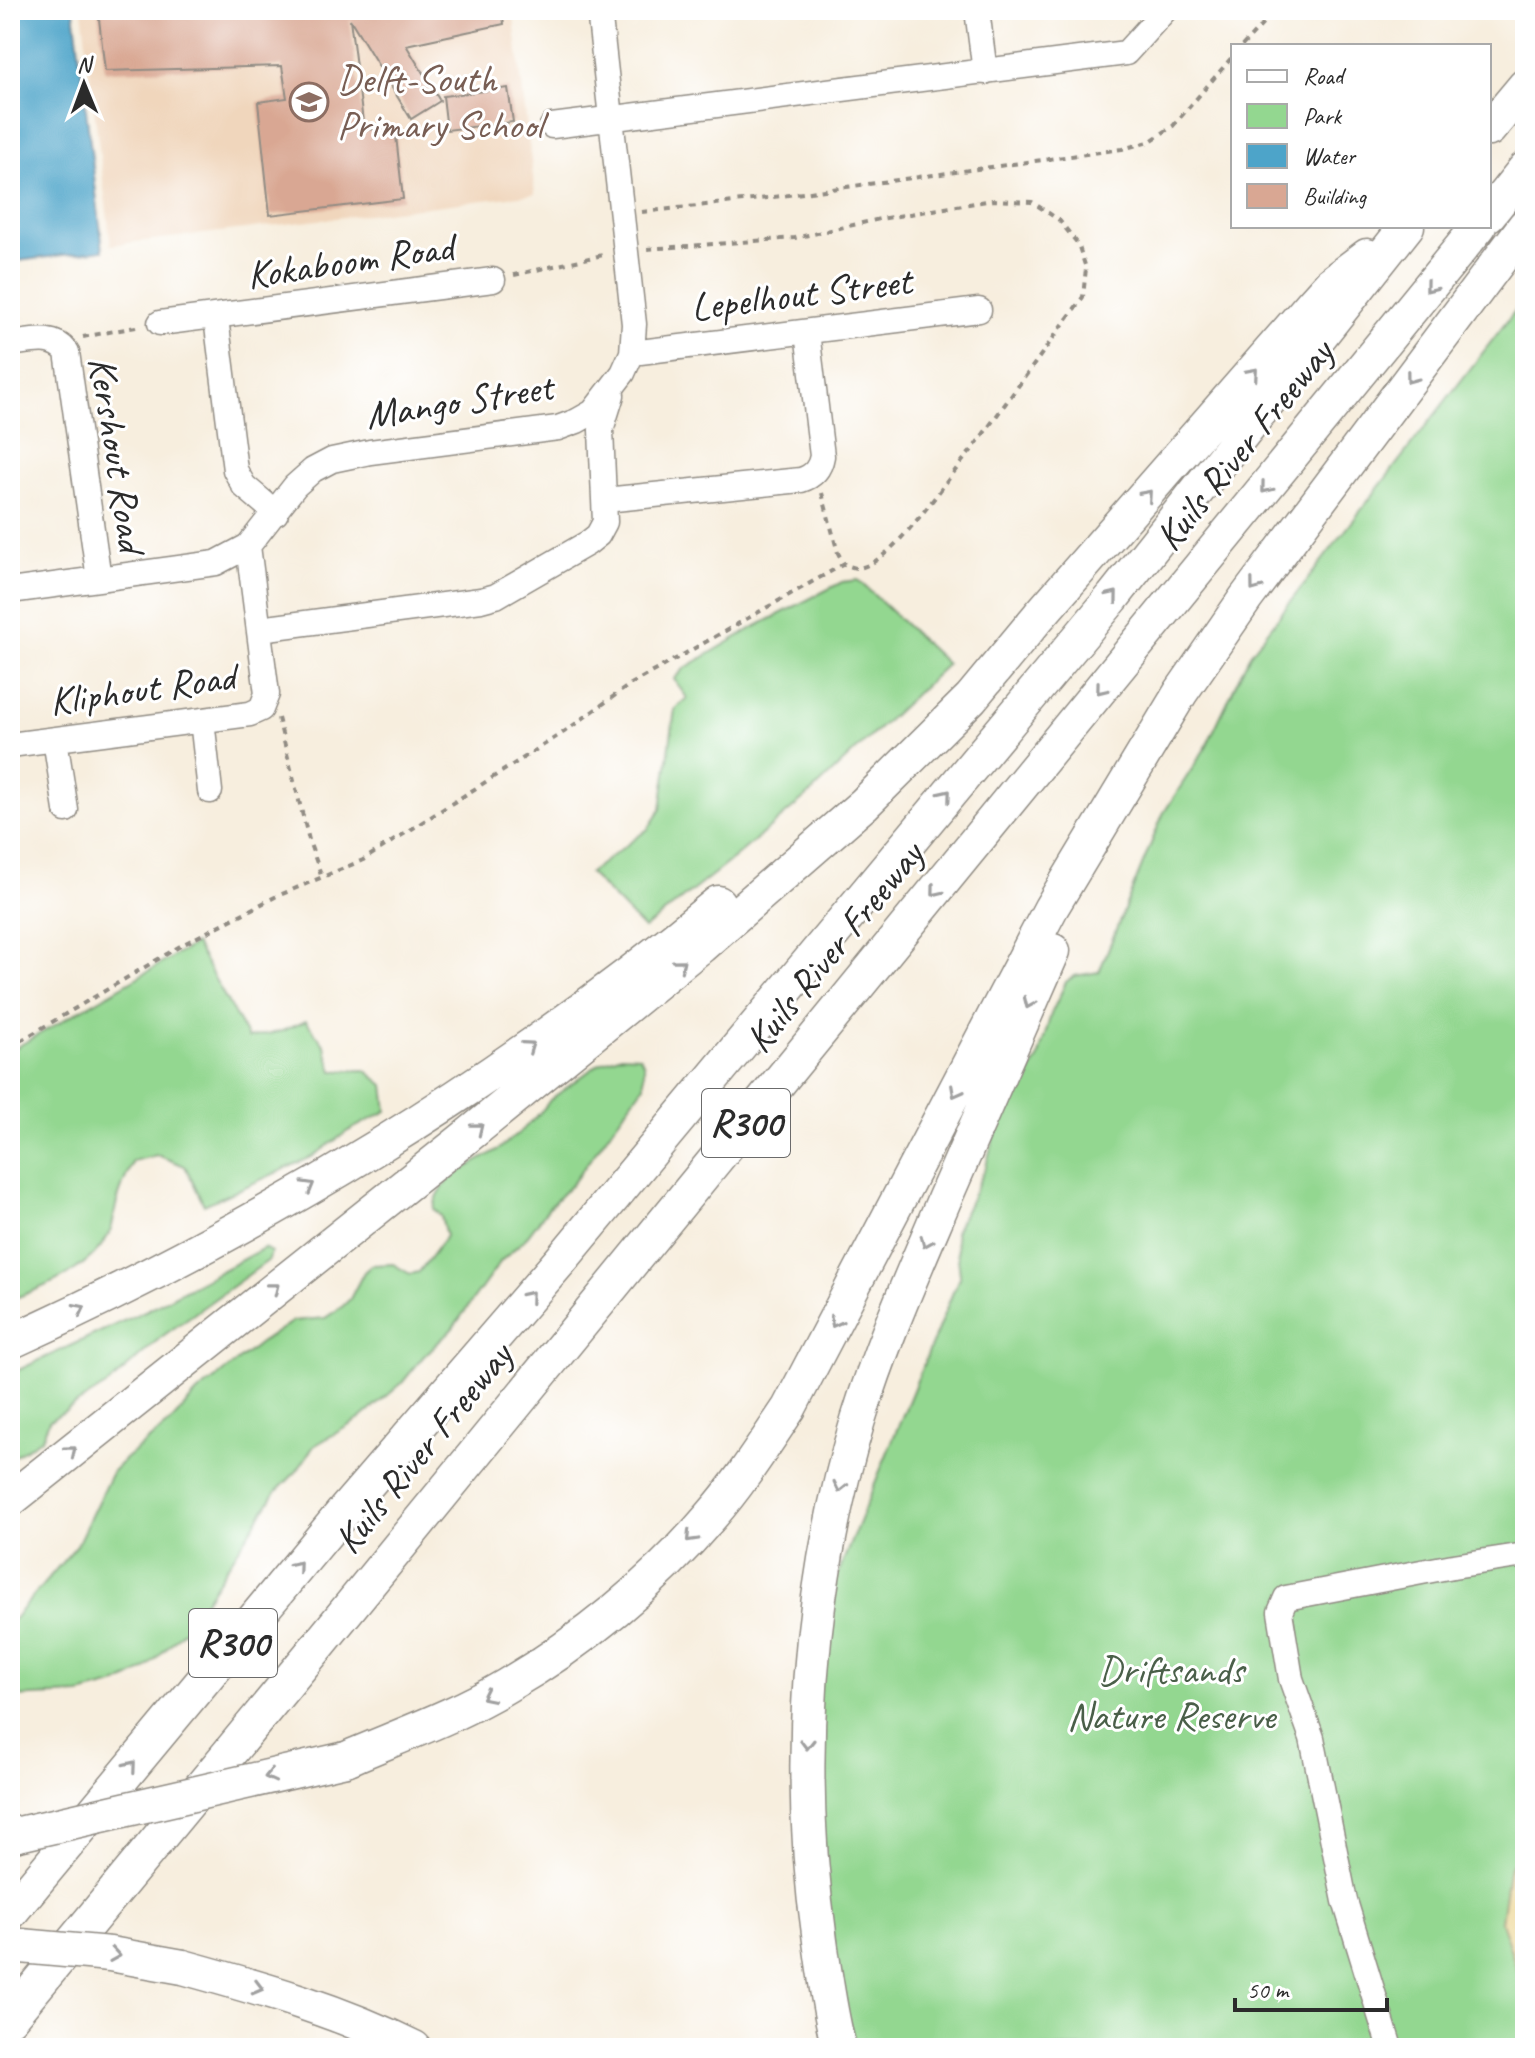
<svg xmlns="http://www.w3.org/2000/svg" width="1535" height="2058" viewBox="0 0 1535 2058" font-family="Caveat,sans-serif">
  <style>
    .built { fill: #f0d6bc }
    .green { fill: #93d790; stroke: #5f815e; stroke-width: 2 }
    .sand { fill: #eeda9e; stroke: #8c8264; stroke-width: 2 }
    .water { fill: #4da4c9; stroke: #3c687a; stroke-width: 2 }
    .building { fill: #d9a793 }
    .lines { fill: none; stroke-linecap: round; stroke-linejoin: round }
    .minor-casing { stroke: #918c84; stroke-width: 27 }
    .highway-casing { stroke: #918c84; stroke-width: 37 }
    .path { stroke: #918c84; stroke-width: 4; stroke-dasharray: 6 6; stroke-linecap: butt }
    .minor { stroke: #fff; stroke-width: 24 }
    .highway { stroke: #fff; stroke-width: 34 }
    .highway-bridge-casing { stroke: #918c84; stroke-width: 37; stroke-linecap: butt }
    .highway-bridge { stroke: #fff; stroke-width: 34 }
    .oneway { stroke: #a0a0a0 }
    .labels { text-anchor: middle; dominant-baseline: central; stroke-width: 6; stroke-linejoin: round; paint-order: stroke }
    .shield { fill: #fff; stroke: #6b6b6b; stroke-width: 2 }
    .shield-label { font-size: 38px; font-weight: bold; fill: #2b2b2b }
    .education-label { font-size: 40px; fill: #785e54; stroke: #fff; text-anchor: start }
    .street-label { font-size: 40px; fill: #2b2b2b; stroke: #fff }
    .park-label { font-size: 40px; fill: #4a5f49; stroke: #fff }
  </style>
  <rect width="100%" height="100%" fill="#fff"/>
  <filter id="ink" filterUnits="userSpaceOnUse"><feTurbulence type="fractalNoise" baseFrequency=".0125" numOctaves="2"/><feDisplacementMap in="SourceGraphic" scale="16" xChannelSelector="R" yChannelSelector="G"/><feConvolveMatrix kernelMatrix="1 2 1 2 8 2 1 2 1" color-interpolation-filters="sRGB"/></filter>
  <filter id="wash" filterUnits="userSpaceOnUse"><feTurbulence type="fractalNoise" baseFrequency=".006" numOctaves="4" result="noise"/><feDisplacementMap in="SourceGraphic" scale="32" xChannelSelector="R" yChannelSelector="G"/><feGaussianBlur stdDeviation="1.8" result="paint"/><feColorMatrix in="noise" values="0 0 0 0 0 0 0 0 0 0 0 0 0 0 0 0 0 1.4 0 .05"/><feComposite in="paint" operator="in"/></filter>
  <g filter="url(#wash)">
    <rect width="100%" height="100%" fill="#f7eede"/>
    <path class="built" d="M82 10H513L535 194 111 245Z"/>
    <path class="green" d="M1525 298V2048H857L839 1995 801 1664 960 1275 955 1232 986 1167 993 1138 1038 1059 1051 1014 1066 982 1074 976 1099 972 1163 814 1206 747 1250 654Z
      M858 580 947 664 812 792 734 858 644 929 589 873 648 829 661 809 675 709 687 698 674 679 685 668 753 628 842 582Z
      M195 944 248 1038 282 1031 306 1021 325 1046 333 1071 365 1070 384 1085 387 1111 348 1131 312 1157 204 1205 185 1166 157 1155 133 1161C127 1174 121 1188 117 1202 114 1211 114 1223 110 1232 91 1270 47 1286 10 1300V1051Z
      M621 1055 640 1056 644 1065V1085L572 1184 550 1206 525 1239 501 1261 452 1329 423 1357 402 1383 360 1419 314 1446 297 1471 275 1493 189 1625 145 1670 118 1684 80 1694 10 1697V1623L77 1545 112 1472 126 1458 170 1423 197 1393 260 1343 293 1321 325 1318 343 1306 350 1299 364 1272 372 1265 393 1264 410 1274 419 1272 446 1236 441 1216 434 1209C438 1175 476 1165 500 1148 517 1135 538 1118 550 1100L600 1063Z
      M264 1248 271 1252 269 1260 160 1338 109 1384 49 1421 42 1438 10 1459V1374L149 1309Z"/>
    <path class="sand" d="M1525 1856V1992L1501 1922 1508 1871 1514 1860Z"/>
    <path class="water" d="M10 10H74L103 250 10 262Z"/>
    <g id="blocks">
      <path class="building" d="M98 10H502L504 24 406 45 440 101 411 119 350 19 364 130 395 127 403 199 270 215 258 102 287 98 282 66 105 71Z
        M508 88 513 122 447 130 443 96Z"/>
    </g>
  </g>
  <g filter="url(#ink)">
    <use href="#blocks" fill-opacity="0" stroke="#918c84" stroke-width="2"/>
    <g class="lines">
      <defs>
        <path id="minor" d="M977 10 985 72
          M552 126 1126 53 1165 10
          M216 318 235 470 244 486 276 513
          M160 323 493 280
          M10 344C30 342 53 334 67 352L99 579
          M632 353 979 310
          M605 500 801 480C814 476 820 468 822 456L807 332
          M10 591 216 563 248 546 295 486 313 470 332 460 370 452 558 428 577 421 593 412 623 373 632 353 634 324 599 10
          M260 629 481 600 496 596 588 543 598 535 605 522 601 430 612 395
          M202 720 210 791
          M55 739 66 810
          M10 745 250 714 261 709 267 694 248 546
          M1390 2048 1345 1901 1312 1738 1291 1679 1280 1612 1286 1598 1453 1566 1525 1555"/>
        <path id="highway" d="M1489 129 1525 86
          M1489 214 1525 169
          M10 1342C262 1228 505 1080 718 903
          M10 1500 460 1142 701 946 864 804 971 698 1039 616 1312 304 1330 284 1367 256
          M346 1759C399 1736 456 1716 506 1686 582 1642 654 1583 711 1516 740 1483 764 1445 789 1408L1051 908 1181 692 1246 598 1525 226
          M10 1913 345 1510 561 1260 1113 597 1407 226
          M183 1967C263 1989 340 2011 414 2048
          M10 2018 321 1642 1479 226
          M839 2048C830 2013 825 1977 820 1941 795 1768 807 1588 858 1420 881 1345 913 1273 944 1200 980 1117 1016 1034 1053 951"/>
      </defs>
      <use href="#minor" class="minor-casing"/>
      <use href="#highway" class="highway-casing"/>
      <path class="path" d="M1242 46 1276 10
        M642 212 752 200 1122 149 1149 142 1173 126 1233 56
        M514 275 607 254
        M83 337 141 326
        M822 493 838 553 844 564
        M278 718 310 844 322 877
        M10 1034 17 1043
        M10 1047 182 945 275 897 363 860 564 732 631 684 844 564C846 565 854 568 856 568 891 568 947 477 971 451L1083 297 1086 268 1078 244 1059 220 1032 202 992 200 880 219 795 238 647 249"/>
      <use href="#minor" class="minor"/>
      <use href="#highway" class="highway"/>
      <defs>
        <path id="highway-bridge" d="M10 1836 346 1759
          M10 1945 110 1954 183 1967"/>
      </defs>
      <use href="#highway-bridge" class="highway-bridge-casing"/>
      <use href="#highway-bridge" class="highway-bridge"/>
    </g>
    <defs><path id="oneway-chevron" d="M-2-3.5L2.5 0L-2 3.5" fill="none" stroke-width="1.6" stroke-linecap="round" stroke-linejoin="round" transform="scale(2)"/></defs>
    <g class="oneway">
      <use href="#oneway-chevron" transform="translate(1430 287) rotate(129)"/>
      <use href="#oneway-chevron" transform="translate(1253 373) rotate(-49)"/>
      <use href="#oneway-chevron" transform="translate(1411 378) rotate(127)"/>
      <use href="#oneway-chevron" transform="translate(1266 488) rotate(129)"/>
      <use href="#oneway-chevron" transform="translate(1147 495) rotate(-49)"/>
      <use href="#oneway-chevron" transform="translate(1255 586) rotate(127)"/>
      <use href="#oneway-chevron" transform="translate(1113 596) rotate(-51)"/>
      <use href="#oneway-chevron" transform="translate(1101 689) rotate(129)"/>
      <use href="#oneway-chevron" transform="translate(946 795) rotate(-50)"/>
      <use href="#oneway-chevron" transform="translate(936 891) rotate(129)"/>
      <use href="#oneway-chevron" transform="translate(680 964) rotate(-39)"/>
      <use href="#oneway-chevron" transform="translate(1029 1003) rotate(114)"/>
      <use href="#oneway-chevron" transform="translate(529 1046) rotate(-35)"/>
      <use href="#oneway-chevron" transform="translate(956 1092) rotate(118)"/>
      <use href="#oneway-chevron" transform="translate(478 1128) rotate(-39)"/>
      <use href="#oneway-chevron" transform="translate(309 1186) rotate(-30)"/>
      <use href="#oneway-chevron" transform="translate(926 1242) rotate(113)"/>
      <use href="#oneway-chevron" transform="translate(274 1288) rotate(-38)"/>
      <use href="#oneway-chevron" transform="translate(529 1296) rotate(-50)"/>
      <use href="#oneway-chevron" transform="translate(80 1309) rotate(-27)"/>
      <use href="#oneway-chevron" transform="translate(835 1322) rotate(118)"/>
      <use href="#oneway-chevron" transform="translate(71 1451) rotate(-39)"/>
      <use href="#oneway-chevron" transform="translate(840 1487) rotate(103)"/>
      <use href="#oneway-chevron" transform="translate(691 1537) rotate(134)"/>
      <use href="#oneway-chevron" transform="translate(297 1566) rotate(-50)"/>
      <use href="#oneway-chevron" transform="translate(487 1696) rotate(154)"/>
      <use href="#oneway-chevron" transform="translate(807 1744) rotate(91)"/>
      <use href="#oneway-chevron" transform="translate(131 1766) rotate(-50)"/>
      <use href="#oneway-chevron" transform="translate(270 1776) rotate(167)"/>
      <use href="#oneway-chevron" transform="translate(115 1955) rotate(9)"/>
      <use href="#oneway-chevron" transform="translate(258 1988) rotate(15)"/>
    </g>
  </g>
  <defs>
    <symbol id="school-ring" viewBox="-11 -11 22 22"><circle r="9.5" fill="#fff" stroke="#8d6e63" stroke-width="1.5"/><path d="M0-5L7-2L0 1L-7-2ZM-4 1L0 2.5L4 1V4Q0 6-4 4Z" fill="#8d6e63"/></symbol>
  </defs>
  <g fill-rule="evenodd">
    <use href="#school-ring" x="287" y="80" width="44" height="44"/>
  </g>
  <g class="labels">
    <g class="shield">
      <rect x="702" y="1089" width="88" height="68" rx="6"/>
      <rect x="189" y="1609" width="88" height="68" rx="6"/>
    </g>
    <g class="shield-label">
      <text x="746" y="1123">R300</text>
      <text x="233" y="1643">R300</text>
    </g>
    <g class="education-label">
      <text x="337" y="79">Delft-South<tspan x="337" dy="46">Primary School</tspan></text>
    </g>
    <g class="street-label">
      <text transform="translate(350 261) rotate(-8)">Kokaboom Road</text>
      <text transform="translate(801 294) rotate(-7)">Lepelhout Street</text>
      <text transform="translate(459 401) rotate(-9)">Mango Street</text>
      <text transform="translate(1244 445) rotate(-51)">Kuils River Freeway</text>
      <text transform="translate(117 454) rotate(81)">Kershout Road</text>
      <text transform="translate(142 689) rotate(-8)">Kliphout Road</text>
      <text transform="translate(834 947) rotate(-51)">Kuils River Freeway</text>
      <text transform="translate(423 1448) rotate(-51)">Kuils River Freeway</text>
    </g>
    <g class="park-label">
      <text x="1171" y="1670">Driftsands<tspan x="1171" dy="46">Nature Reserve</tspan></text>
    </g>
  </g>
  <rect width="1535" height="2058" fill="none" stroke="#fff" stroke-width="40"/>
  <rect x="1231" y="44" width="260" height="184" fill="#ffffff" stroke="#aaaaaa" stroke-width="2"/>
  <rect x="1247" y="70" width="40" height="12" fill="#ffffff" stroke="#aaaaaa" stroke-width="2"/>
  <text x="1303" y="84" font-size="24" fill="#2b2b2b">Road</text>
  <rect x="1247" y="104" width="40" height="24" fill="#93d790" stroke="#aaaaaa" stroke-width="2"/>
  <text x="1303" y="124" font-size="24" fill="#2b2b2b">Park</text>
  <rect x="1247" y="144" width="40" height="24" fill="#4da4c9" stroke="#aaaaaa" stroke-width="2"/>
  <text x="1303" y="164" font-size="24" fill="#2b2b2b">Water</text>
  <rect x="1247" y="184" width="40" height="24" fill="#d9a793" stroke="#aaaaaa" stroke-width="2"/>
  <text x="1303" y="204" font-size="24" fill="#2b2b2b">Building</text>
  <g transform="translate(84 84) rotate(359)" stroke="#ffffff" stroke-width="6" paint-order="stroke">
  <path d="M0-6L14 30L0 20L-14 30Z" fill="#2b2b2b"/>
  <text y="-12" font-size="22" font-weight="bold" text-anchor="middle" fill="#2b2b2b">N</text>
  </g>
  <path d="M1235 1998v12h152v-12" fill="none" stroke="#2b2b2b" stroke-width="4"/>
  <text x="1247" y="1998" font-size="24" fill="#2b2b2b" stroke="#ffffff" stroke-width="6" paint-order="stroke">50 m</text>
</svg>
